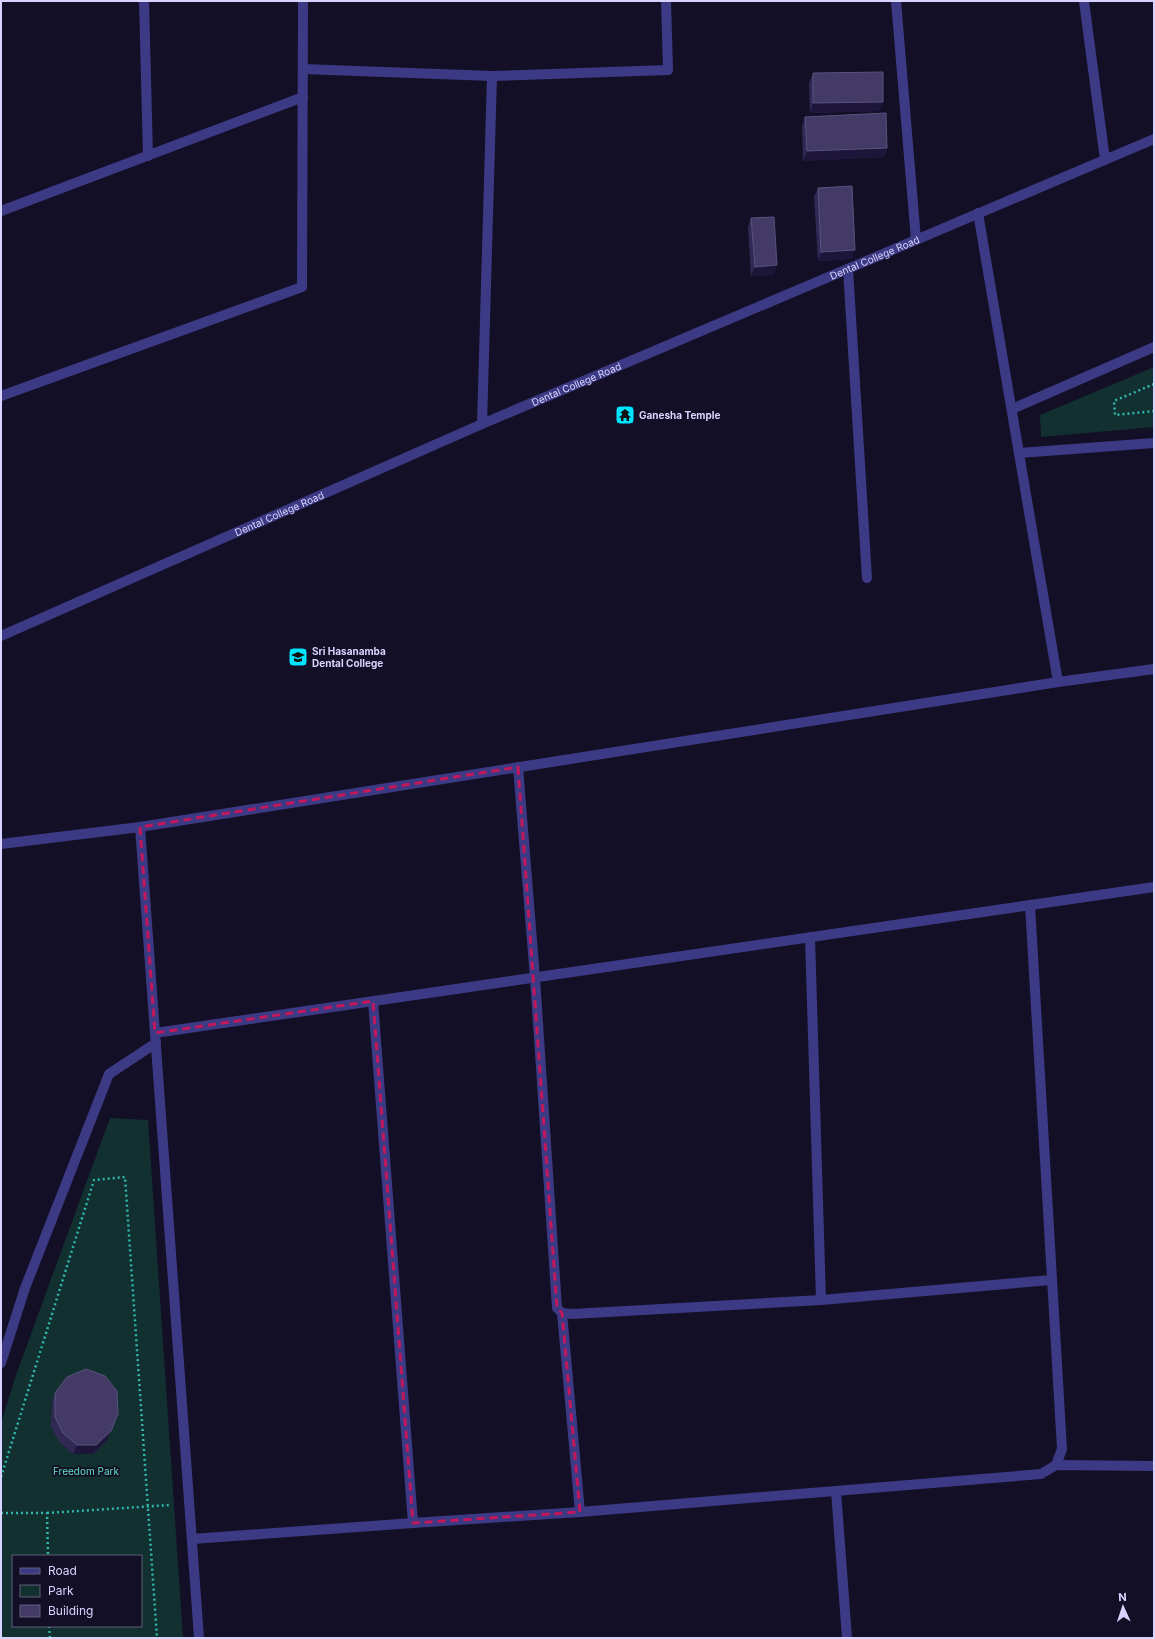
<svg xmlns="http://www.w3.org/2000/svg" width="1155" height="1639" viewBox="0 0 1155 1639" font-family="Inter,sans-serif">
  <style>
    .green { fill: #12302f; fill-rule: evenodd }
    .lines { fill: none; stroke-linecap: round; stroke-linejoin: round }
    .path { stroke: #2fb8b0; stroke-width: 2.5; stroke-dasharray: 2 3; stroke-linecap: butt }
    .minor { stroke: #3d3a85; stroke-width: 10 }
    .wall { fill: #312854 }
    .shaded-wall { fill: #1d163a }
    .building { fill: #433a66; stroke: #5a527e }
    .marked { fill: none; stroke: #c2185b; stroke-width: 3; stroke-dasharray: 8 5; stroke-linejoin: round }
    .labels { text-anchor: middle; dominant-baseline: central; stroke-width: 3.5; stroke-linejoin: round; paint-order: stroke }
    .street-label { font-size: 10px; fill: #d9d4ff; stroke: #130f26 }
    .poi-label { font-size: 10px; font-weight: bold; fill: #d9d4ff; stroke: #130f26; text-anchor: start }
    .park-label { font-size: 10px; fill: #5fe0c0; stroke: #130f26 }
  </style>
  <rect width="100%" height="100%" fill="#130f26"/>
  <path class="green" d="M1154 367V427L1041 437 1040 415Z
    M110 1118 148 1120 183 1638H1V1423L17 1372ZM13 1556H141V1626H13Z"/>
  <g class="lines">
    <path class="path" d="M1154 384 1114 401 1115 415 1154 411
      M1 1477 94 1180 125 1177 157 1638
      M1 1513H47L48 1556
      M47 1513 170 1505
      M49 1626 50 1638"/>
    <g class="minor">
      <path d="M144 1 148 156"/>
      <path d="M896 1 916 240"/>
      <path d="M1084 1 1105 160"/>
      <path d="M303 69 492 76"/>
      <path d="M1 211 303 97"/>
      <path d="M978 213 1058 682"/>
      <path d="M848 269 867 578"/>
      <path d="M1 396 302 287 303 1"/>
      <path d="M1012 409 1154 347"/>
      <path d="M482 424 492 76 668 70 666 1"/>
      <path d="M1019 453 1154 443"/>
      <path id="s1" d="M1 636 482 424 1154 139"/>
      <path d="M518 767 535 978 557 1308 562 1313 572 1314 821 1300 1051 1280"/>
      <path d="M140 827 199 1638"/>
      <path d="M1 844 140 827 1058 682 1154 669"/>
      <path d="M1030 905 1062 1449 1056 1465"/>
      <path d="M810 937 821 1300"/>
      <path d="M373 1001 413 1523"/>
      <path d="M155 1033 1154 887"/>
      <path d="M562 1313 580 1512"/>
      <path d="M1 1363 25 1288 109 1074 156 1043"/>
      <path d="M836 1491 847 1638"/>
      <path d="M192 1539 413 1523 580 1512 1041 1474 1056 1465 1154 1466"/>
    </g>
  </g>
  <path class="wall" d="M813 73 880 111 810 113 809 83Z
    M805 117 887 148 884 157 803 161 802 126Z
    M818 188 852 259 818 261 814 197Z
    M751 218 774 275 751 276 748 227Z
    M55 1393 115 1423 107 1440 93 1454H73L59 1442 51 1426 52 1403Z"/>
  <path class="shaded-wall" d="M883 102 880 111 810 113 813 103Z
    M887 148 884 157 803 161 807 151Z
    M855 250 852 259 818 261 821 252Z
    M777 265 774 275 751 276 755 267Z
    M118 1414 107 1440 93 1454H73L77 1445Z"/>
  <path class="building" d="M883 72V102L813 103V73Z
    M886 113 887 148 807 151 805 117Z
    M852 186 855 250 821 252 818 188Z
    M774 217 777 265 755 267 751 218Z
    M86 1369 105 1376 117 1391 118 1414 111 1431 96 1445H77L63 1433 55 1417V1393L67 1377Z"/>
  <path class="marked" d="M518 767 557 1308 562 1313 580 1512 413 1523 373 1001 155 1033 140 827Z"/>
  <defs>
    <symbol id="temple-square" viewBox="-11 -11 22 22"><rect x="-9" y="-9" width="18" height="18" rx="4" fill="#00e5ff" stroke="#130f26"/><path d="M0-6L5-2H3V0L6.5 2.5H4V6H1.5V3h-3V6H-4V2.5H-6.5L-3 0V-2H-5Z" fill="#111"/></symbol>
    <symbol id="university-square" viewBox="-11 -11 22 22"><rect x="-9" y="-9" width="18" height="18" rx="4" fill="#00e5ff" stroke="#130f26"/><path d="M0-5L7-2L0 1L-7-2ZM-4 1L0 2.5L4 1V4Q0 6-4 4Z" fill="#111"/></symbol>
  </defs>
  <g fill-rule="evenodd">
    <use href="#temple-square" x="614" y="404" width="22" height="22"/>
    <use href="#university-square" x="287" y="646" width="22" height="22"/>
  </g>
  <g class="labels">
    <g class="street-label">
      <text stroke="none"><textPath href="#s1" startOffset="952">Dental College Road</textPath></text>
      <text stroke="none"><textPath href="#s1" startOffset="628">Dental College Road</textPath></text>
      <text stroke="none"><textPath href="#s1" startOffset="304">Dental College Road</textPath></text>
    </g>
    <g class="poi-label">
      <text x="639" y="415">Ganesha Temple</text>
      <text x="312" y="651">Sri Hasanamba<tspan x="312" dy="12">Dental College</tspan></text>
    </g>
    <g class="park-label">
      <text x="86" y="1471">Freedom Park</text>
    </g>
  </g>
  <rect width="1155" height="1639" fill="none" stroke="#d9d4ff" stroke-width="4"/>
  <rect x="12" y="1555" width="130" height="72" fill="#130f26" stroke="#625e7d"/>
  <rect x="20" y="1568" width="20" height="6" fill="#3d3a85" stroke="#625e7d"/>
  <text x="48" y="1575" font-size="12" fill="#d9d4ff">Road</text>
  <rect x="20" y="1585" width="20" height="12" fill="#12302f" stroke="#625e7d"/>
  <text x="48" y="1595" font-size="12" fill="#d9d4ff">Park</text>
  <rect x="20" y="1605" width="20" height="12" fill="#433a66" stroke="#625e7d"/>
  <text x="48" y="1615" font-size="12" fill="#d9d4ff">Building</text>
  <g transform="translate(1123 1607) rotate(357)" stroke="#130f26" stroke-width="3" paint-order="stroke">
  <path d="M0-3L7 15L0 10L-7 15Z" fill="#d9d4ff"/>
  <text y="-6" font-size="11" font-weight="bold" text-anchor="middle" fill="#d9d4ff">N</text>
  </g>
</svg>
